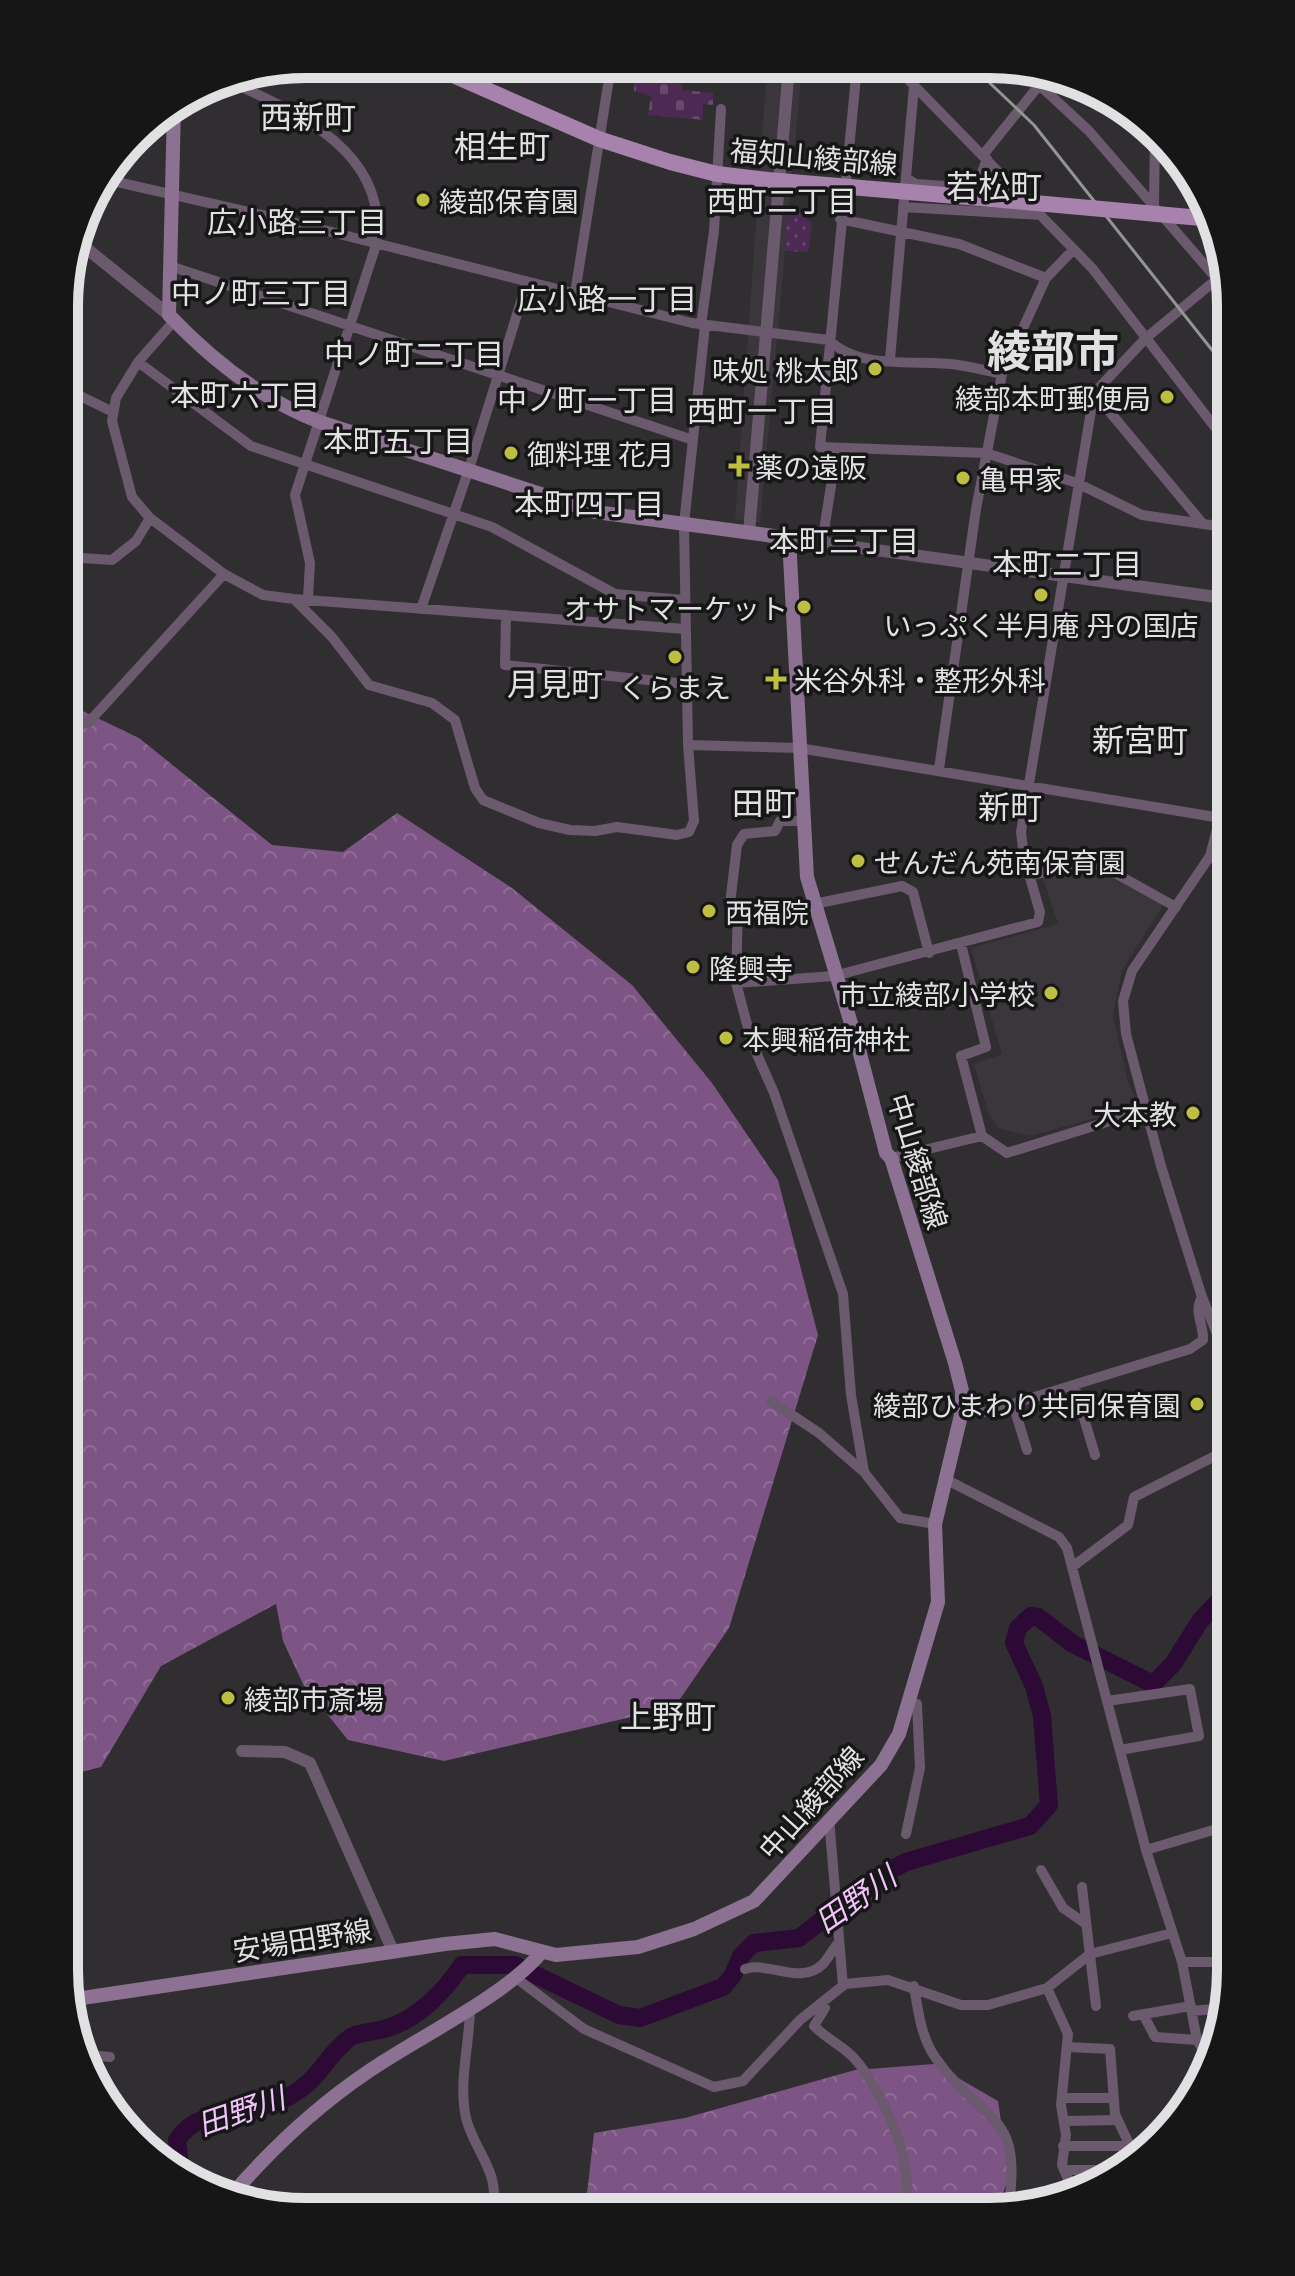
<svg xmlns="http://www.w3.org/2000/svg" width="1295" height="2276" viewBox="0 0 1295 2276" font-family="'Playfair Display','Noto Sans JP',serif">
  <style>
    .built { fill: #3b353c }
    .grass { fill: url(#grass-dots) }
    .forest { fill: url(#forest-crowns) }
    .cemetery { fill: url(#cemetery-stones) }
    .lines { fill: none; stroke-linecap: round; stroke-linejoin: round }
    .river { stroke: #2d0935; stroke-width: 18 }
    .minor { stroke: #6b596e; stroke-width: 10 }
    .tertiary { stroke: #6b596e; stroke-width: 12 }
    .secondary { stroke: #8c7192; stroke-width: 14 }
    .primary { stroke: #a682ad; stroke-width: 16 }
    .rail { stroke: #949395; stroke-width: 3 }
    .primary-bridge { stroke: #a682ad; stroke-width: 16 }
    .poi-dot { fill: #bdbf43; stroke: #171617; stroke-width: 3 }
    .labels { text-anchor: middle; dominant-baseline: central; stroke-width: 7; stroke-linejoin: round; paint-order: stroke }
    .street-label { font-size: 28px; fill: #e1e0e2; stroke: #171617 }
    .poi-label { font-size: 28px; fill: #e1e0e2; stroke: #171617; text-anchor: start }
    .neighbourhood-label { font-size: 30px; fill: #e1e0e2; stroke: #171617 }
    .water-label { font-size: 30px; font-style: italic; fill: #f2c2fc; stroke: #171617 }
    .quarter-label { font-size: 32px; fill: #e1e0e2; stroke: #171617 }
    .town-label { font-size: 44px; font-weight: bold; fill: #e1e0e2; stroke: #171617 }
    .rim { fill: none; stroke: #e1e0e2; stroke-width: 10 }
  </style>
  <defs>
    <pattern id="grass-dots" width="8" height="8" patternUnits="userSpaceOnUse" patternTransform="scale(2)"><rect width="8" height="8" fill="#4c2a53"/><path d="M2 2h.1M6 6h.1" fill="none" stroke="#66496b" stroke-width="1.8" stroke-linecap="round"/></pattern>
    <pattern id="forest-crowns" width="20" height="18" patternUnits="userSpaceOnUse" patternTransform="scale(2)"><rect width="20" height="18" fill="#7d5585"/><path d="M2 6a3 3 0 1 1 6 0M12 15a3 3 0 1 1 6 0" fill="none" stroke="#8f6d96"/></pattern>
    <pattern id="cemetery-stones" width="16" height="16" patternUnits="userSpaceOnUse" patternTransform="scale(2)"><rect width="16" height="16" fill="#4c2a53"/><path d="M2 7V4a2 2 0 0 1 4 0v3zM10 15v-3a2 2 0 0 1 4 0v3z" fill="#66496b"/></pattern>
  </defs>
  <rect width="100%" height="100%" fill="#302e30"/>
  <path class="built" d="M767 67H802L760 523 735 519Z
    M1110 870 1158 893 1162 907 1122 970 1113 1016 1128 1082 1139 1106 1030 1136 998 1128 988 1112 974 1064 1002 1054 971 948 1058 924 1043 878 1063 872Z"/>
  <path class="grass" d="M787 211H806L805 218 812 222 808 252 785 251Z"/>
  <path class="forest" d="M66 703 139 738 272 845 343 852 397 813 512 888 632 985 712 1083 778 1180 818 1335 729 1628 680 1699 631 1717 444 1761 348 1740 303 1684 283 1641 276 1604 161 1666 101 1767 64 1776Z
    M934 2064 998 2101 1009 2176 997 2211H585L594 2133 685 2118 855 2070Z"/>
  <path class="cemetery" d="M636 66H683L682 90 713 93V105L703 104V120L648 115 651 96 634 91Z"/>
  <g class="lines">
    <path class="river" d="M181 2174 177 2140C198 2106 248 2115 282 2100 321 2081 321 2061 348 2039 357 2032 373 2032 384 2029 416 2021 444 1992 462 1965H515L619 2015 640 2018 723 1987 733 1975 741 1956 754 1943 799 1938 876 1878 906 1862 1030 1826 1049 1805 1042 1716 1034 1686 1014 1643 1018 1628 1031 1616 1038 1617 1073 1644 1153 1684 1173 1664 1200 1621 1231 1588"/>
    <path class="minor" d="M857 67 820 447 986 453 1077 483 1142 515 1231 528
      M897 68 1092 268 1231 448
      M1021 68 1089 131 1229 293
      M226 80C297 112 390 152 376 245L295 495 310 563 308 598
      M983 155 1048 74
      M906 178 916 184 1017 191
      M104 179 280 219 692 323 829 340C860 371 919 359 958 365 973 367 988 371 1002 374
      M976 188 987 159
      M1154 205 1155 134
      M903 207 1041 215
      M840 219 959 244 1046 278
      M170 266 693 440
      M575 293 611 66
      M174 321 138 362 116 398 112 421 132 497 150 518 224 574 263 595 294 599 685 629
      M701 325 714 231 721 109
      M890 359 914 86
      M138 362 251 446 492 527 615 594 684 600
      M1094 393 1203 524
      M66 397 74 393 113 412
      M822 543 837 448
      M66 557 112 560 136 541 150 518
      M294 599 332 637 369 685 432 703 455 720 475 788 483 800 539 823 570 830 595 831 617 827 677 835 689 832 694 821 688 745 684 524 705 326
      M421 609 469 469 527 282
      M506 615 505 665 686 684
      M65 726 88 723 224 574
      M688 745 799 748 1221 818
      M939 769 976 509 1002 374 1046 278 1073 250
      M802 821H780L775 831 744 834 737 845 730 904H738L736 983 752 1043 774 1093 843 1294 851 1395 864 1472
      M1030 875 1091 864 1104 867 1176 907
      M814 904 902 886 913 892 929 953
      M961 944 986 1047 961 1056 982 1136
      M736 983 834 976 1038 922 1040 912 1024 857 1021 832 1094 393 1146 338 1217 279
      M891 1158 982 1136 1007 1153 1145 1110
      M1231 1368 1202 1297 1161 1166 1126 1034 1123 1001 1132 971 1210 856 1231 775
      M1074 1385 1095 1455
      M771 1401 819 1433 864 1472 900 1518 935 1524
      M1013 1404 1027 1450
      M962 1411 986 1412 1190 1349 1203 1340C1204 1324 1193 1312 1202 1297
      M947 1480 1059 1537 1067 1548 1146 1850 1182 1962 1197 2040 1212 2064
      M1072 1567 1128 1525 1134 1497 1221 1453 1220 1438 1231 1430
      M1107 1701 1190 1689 1199 1736 1120 1750
      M829 1818 843 1986
      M906 1834 920 1768 917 1704 909 1703
      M1146 1850 1230 1825
      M1041 1870 1063 1908 1086 1924
      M1082 1887 1096 2006
      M1182 1962H1230
      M745 1969C769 1961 801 1986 823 1964 829 1957 833 1949 839 1942
      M516 1978 584 2029 714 2087 743 2081 800 2020 845 1984 888 1980 961 2005H988L1047 1988 1090 1954 1172 1933
      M914 1986C918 2010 921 2037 935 2057 981 2124 1025 2109 1008 2209
      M1047 1988 1068 2034 1061 2105 1066 2135 1062 2165 1075 2195
      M470 2007C470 2043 458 2082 466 2118 474 2151 502 2173 492 2211
      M825 2008 814 2026C826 2038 842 2046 853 2057 880 2085 922 2175 902 2212
      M1192 2011 1225 2008
      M1143 2014 1155 2037 1197 2040
      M1133 2016 1191 2006
      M1067 2047 1110 2049 1115 2114 1130 2146 1133 2164
      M81 2054 110 2057
      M1062 2098H1112
      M1064 2121 1118 2120
      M1063 2146H1130
      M1151 2148 1152 2147
      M1064 2170H1122
      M806 2211 824 2207 836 2212"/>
    <path class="tertiary" d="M76 240 169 315
      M749 532 789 67
      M789 538 1231 599
      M242 1751 285 1752 310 1763 393 1951"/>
    <path class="secondary" d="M69 2000 445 1944 495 1939 556 1955 638 1947 694 1929 754 1901 881 1765 899 1734 938 1602 935 1524 962 1411V1391L955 1363 891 1158 886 1153 859 1050 807 877 789 538 596 512 320 422C262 400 211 359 169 315L174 107
      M229 2198C270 2150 317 2106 369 2071 419 2037 503 1997 540 1954"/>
    <path class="primary" d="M430 65 599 139 670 162 717 174 768 180 979 198"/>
    <path class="rail" d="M974 68 1034 125 1231 374"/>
    <path class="primary-bridge" d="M979 198 1212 219"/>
  </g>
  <g class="poi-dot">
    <circle cx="423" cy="200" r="8"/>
    <circle cx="875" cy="369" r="8"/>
    <circle cx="1167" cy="397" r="8"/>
    <circle cx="511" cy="453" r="8"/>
    <path d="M735 454h8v8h8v8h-8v8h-8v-8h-8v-8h8z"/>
    <circle cx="963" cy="478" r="8"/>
    <circle cx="1041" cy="595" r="8"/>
    <circle cx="804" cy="607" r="8"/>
    <circle cx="675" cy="657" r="8"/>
    <path d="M772 667h8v8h8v8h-8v8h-8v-8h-8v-8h8z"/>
    <circle cx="858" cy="861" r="8"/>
    <circle cx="709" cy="911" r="8"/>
    <circle cx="693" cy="967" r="8"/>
    <circle cx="1051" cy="993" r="8"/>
    <circle cx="726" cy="1038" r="8"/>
    <circle cx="1193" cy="1113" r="8"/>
    <circle cx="1197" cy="1404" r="8"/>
    <circle cx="228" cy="1698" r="8"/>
  </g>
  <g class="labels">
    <g class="street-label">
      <text transform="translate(814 156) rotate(5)">福知山綾部線</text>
      <text transform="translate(919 1161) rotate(73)">中山綾部線</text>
      <text transform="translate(810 1802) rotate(-48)">中山綾部線</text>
      <text transform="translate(302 1939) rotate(-9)">安場田野線</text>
    </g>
    <g class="poi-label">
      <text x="439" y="200">綾部保育園</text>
      <text x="859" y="369" text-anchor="end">味処 桃太郎</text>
      <text x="1151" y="397" text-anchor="end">綾部本町郵便局</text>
      <text x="527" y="453">御料理 花月</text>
      <text x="755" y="466">薬の遠阪</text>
      <text x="979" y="478">亀甲家</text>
      <text x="788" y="607" text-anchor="end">オサトマーケット</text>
      <text x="1041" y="624" text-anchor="middle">いっぷく半月庵 丹の国店</text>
      <text x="794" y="679">米谷外科・整形外科</text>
      <text x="675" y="686" text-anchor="middle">くらまえ</text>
      <text x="874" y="861">せんだん苑南保育園</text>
      <text x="725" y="911">西福院</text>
      <text x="709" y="967">隆興寺</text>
      <text x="1035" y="993" text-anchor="end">市立綾部小学校</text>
      <text x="742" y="1038">本興稲荷神社</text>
      <text x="1177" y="1113" text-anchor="end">大本教</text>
      <text x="1181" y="1404" text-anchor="end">綾部ひまわり共同保育園</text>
      <text x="244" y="1698">綾部市斎場</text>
    </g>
    <g class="neighbourhood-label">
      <text x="782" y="200">西町二丁目</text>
      <text x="297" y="221">広小路三丁目</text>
      <text x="261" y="292">中ノ町三丁目</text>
      <text x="607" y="298">広小路一丁目</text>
      <text x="414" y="353">中ノ町二丁目</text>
      <text x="245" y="394">本町六丁目</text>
      <text x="587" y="399">中ノ町一丁目</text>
      <text x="762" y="410">西町一丁目</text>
      <text x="398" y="440">本町五丁目</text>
      <text x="589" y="503">本町四丁目</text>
      <text x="844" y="540">本町三丁目</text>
      <text x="1067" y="563">本町二丁目</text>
    </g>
    <g class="water-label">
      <text transform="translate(855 1898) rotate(-35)">田野川</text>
      <text transform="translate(241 2110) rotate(-19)">田野川</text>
    </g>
    <g class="quarter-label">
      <text x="308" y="115">西新町</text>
      <text x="502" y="144">相生町</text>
      <text x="994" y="184">若松町</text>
      <text x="555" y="682">月見町</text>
      <text x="1140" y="738">新宮町</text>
      <text x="764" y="801">田町</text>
      <text x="1010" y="805">新町</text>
      <text x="668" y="1714">上野町</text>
    </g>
    <g class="town-label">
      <text x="1053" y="348">綾部市</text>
    </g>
  </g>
  <path d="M0 0H1295V2276H0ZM306 78H989A228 228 0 0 1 1217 306V1970A228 228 0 0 1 989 2198H306A228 228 0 0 1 78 1970V306A228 228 0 0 1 306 78Z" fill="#171617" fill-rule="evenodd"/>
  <path class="rim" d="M306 78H989A228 228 0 0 1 1217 306V1970A228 228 0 0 1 989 2198H306A228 228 0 0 1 78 1970V306A228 228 0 0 1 306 78Z"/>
</svg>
